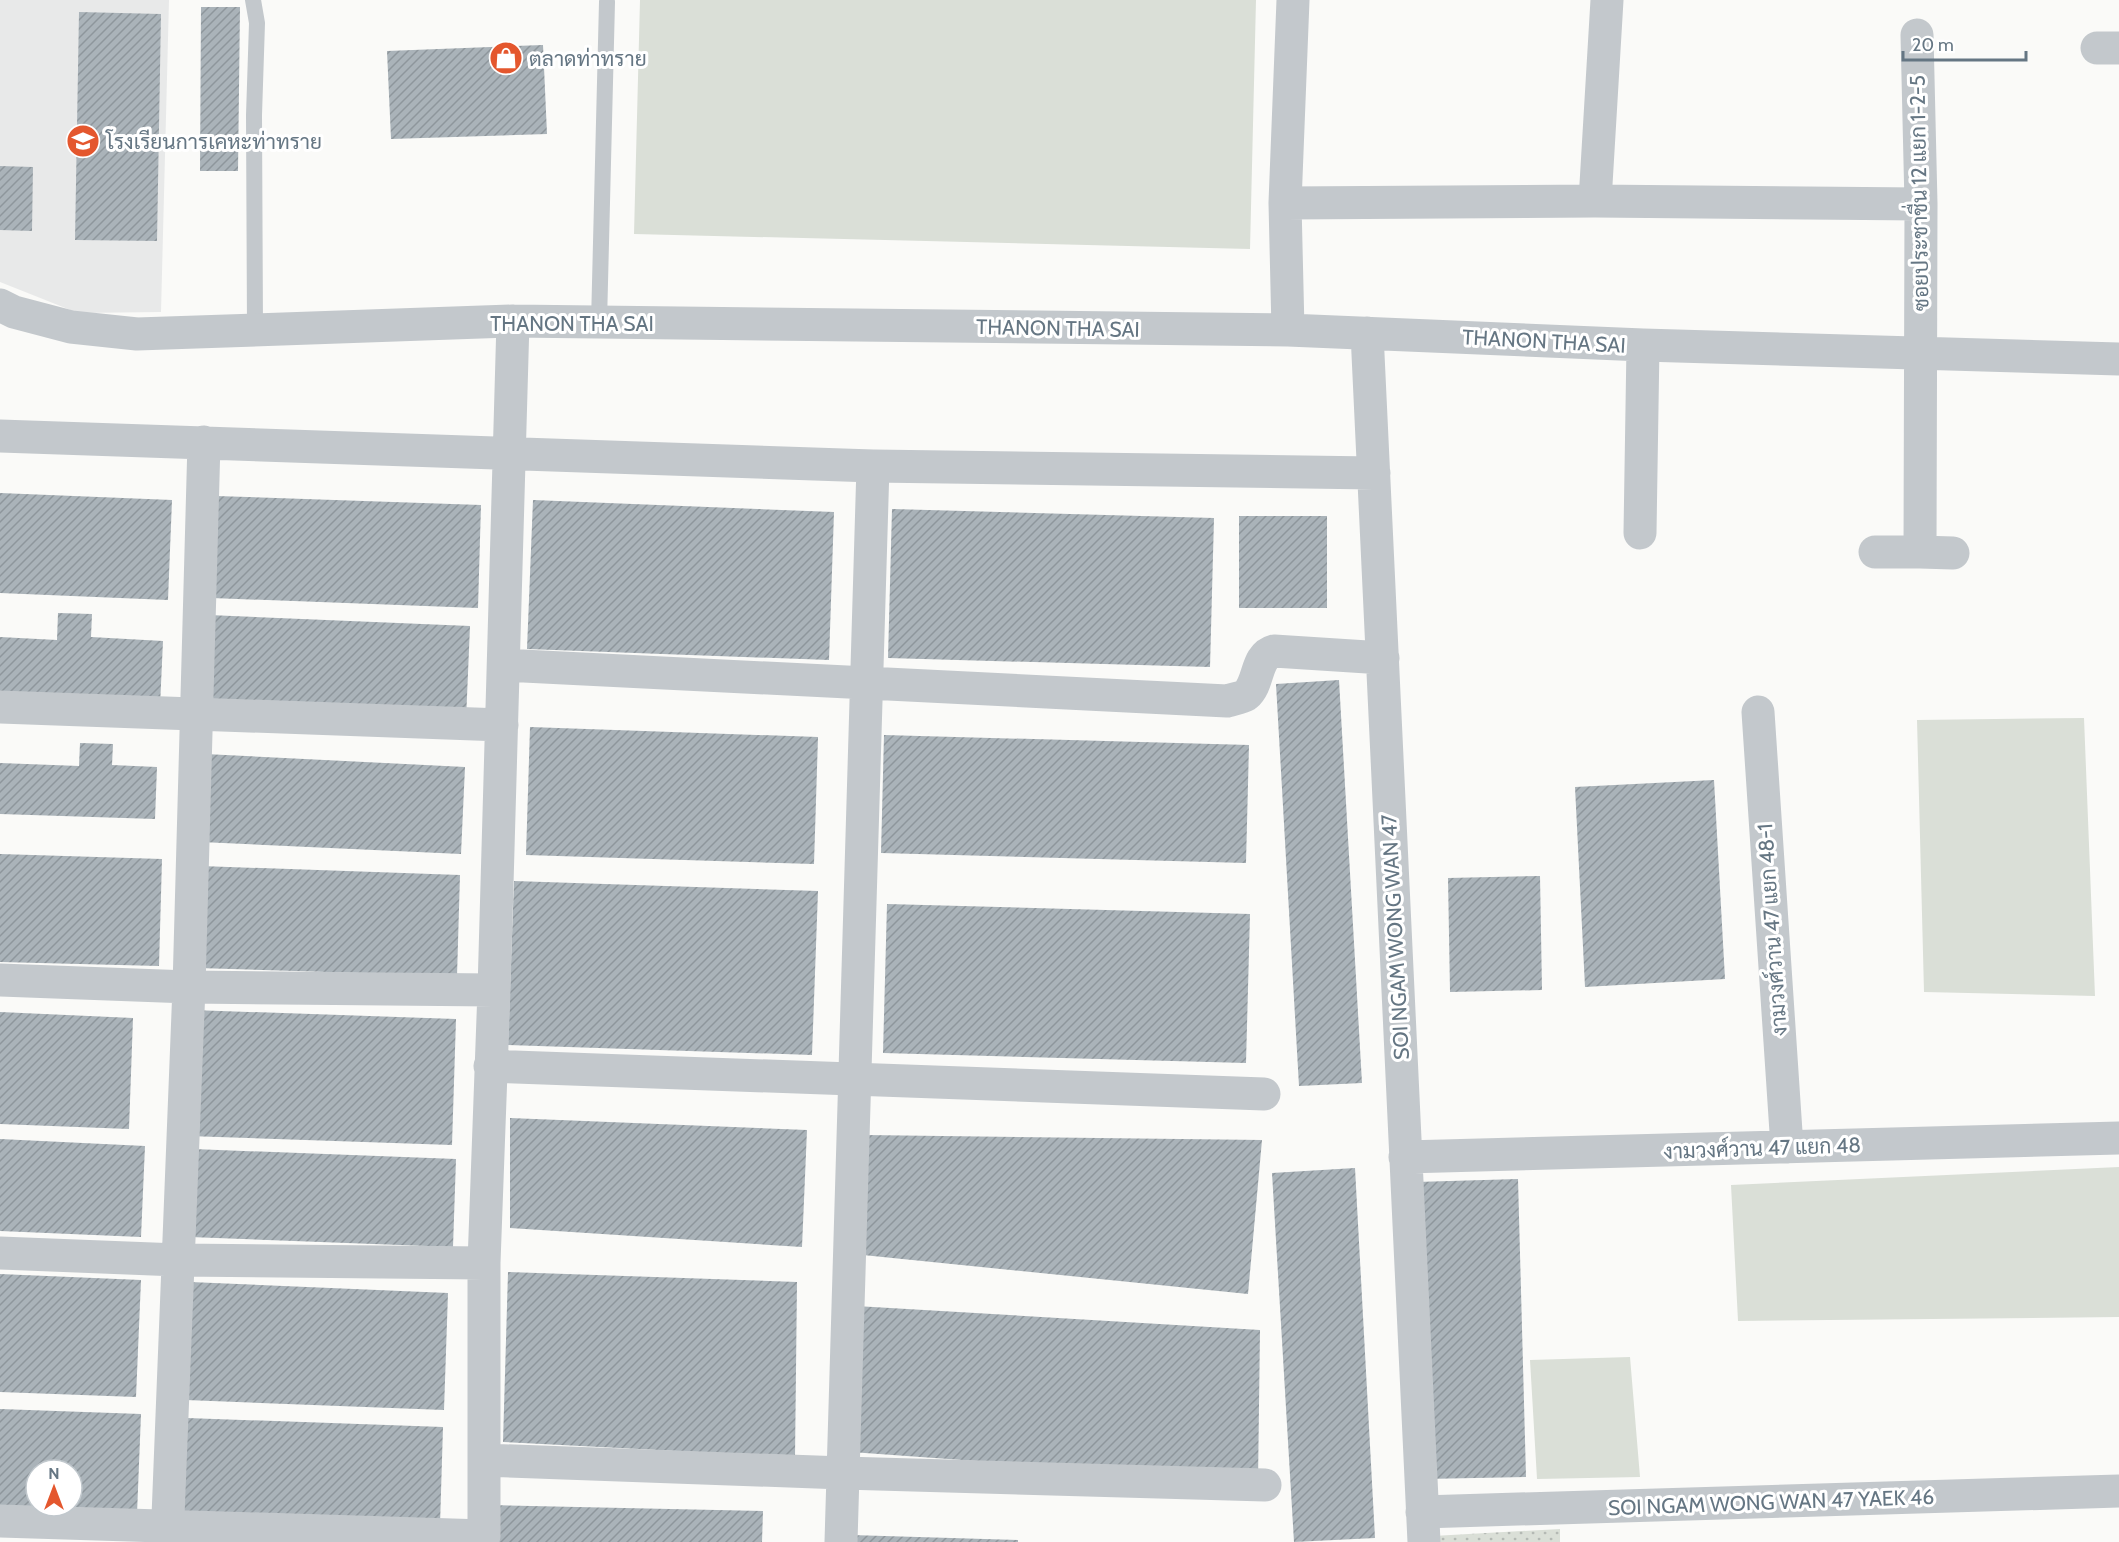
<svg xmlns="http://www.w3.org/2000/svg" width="2119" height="1542" viewBox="0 0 2119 1542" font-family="Cabin,Sarabun,sans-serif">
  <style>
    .built { fill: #e8e9e9 }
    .grass { fill: #dadfd7 }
    .park { fill: url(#park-dots) }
    .building { fill: url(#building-hatch); fill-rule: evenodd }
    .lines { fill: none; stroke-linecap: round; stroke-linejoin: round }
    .lane { stroke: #c3c8cc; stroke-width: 16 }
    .street { stroke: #c3c8cc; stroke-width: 33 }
    .labels { text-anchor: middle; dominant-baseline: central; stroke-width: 6; stroke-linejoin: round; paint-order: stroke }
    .poi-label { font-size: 21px; fill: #657683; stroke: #fff; text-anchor: start }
    .street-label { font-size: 21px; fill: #657683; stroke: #fff }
  </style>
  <defs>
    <pattern id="park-dots" width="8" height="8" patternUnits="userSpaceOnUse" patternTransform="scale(1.5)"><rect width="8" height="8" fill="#dadfd7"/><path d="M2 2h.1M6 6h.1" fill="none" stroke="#b4b9b4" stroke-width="1.8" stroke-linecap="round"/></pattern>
    <pattern id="building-hatch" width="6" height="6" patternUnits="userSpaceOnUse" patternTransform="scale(1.5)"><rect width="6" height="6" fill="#aab3b9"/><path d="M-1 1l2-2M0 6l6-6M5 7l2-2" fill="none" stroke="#8e969c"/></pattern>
  </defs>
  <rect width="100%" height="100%" fill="#fafaf8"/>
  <path class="built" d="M0 0H169L161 312 78 313 0 282Z"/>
  <path class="grass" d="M640 0H1256L1250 249 634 234Z
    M2084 718 2095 996 1924 992 1917 720Z
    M2119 1167V1317L1738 1321 1731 1185Z
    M1630 1357 1640 1477 1537 1479 1530 1360Z"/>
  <path class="park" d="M1560 1529V1542H1434L1433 1536Z"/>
  <path class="building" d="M201 7H240L238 171H200Z
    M79 12 161 14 157 241 75 240Z
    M543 45 547 134 391 139 387 51Z
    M0 166 33 167 32 231 0 230Z
    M0 493 172 500 168 600 0 593Z
    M216 496 481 505 478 608 212 598Z
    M533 500 834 512 829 660 527 649Z
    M892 509 1214 518 1210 667 888 658Z
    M1239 516H1327V608H1239Z
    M58 613 92 614 91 637 163 641 160 706 0 698V637L57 640Z
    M209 615 470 626 466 720 205 709Z
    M1339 680 1362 1083 1299 1086 1276 684Z
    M530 727 818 737 814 864 526 855Z
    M884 735 1249 745 1246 863 881 853Z
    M80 743 113 744 112 765 157 767 155 819 0 814V763L79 766Z
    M205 754 465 767 461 854 201 842Z
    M1714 780 1725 979 1585 987 1575 787Z
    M0 854 162 859 159 966 0 962Z
    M201 866 460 875 457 976 198 968Z
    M1540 876 1542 990 1450 992 1448 878Z
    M514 881 818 891 812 1055 508 1045Z
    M887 904 1250 914 1246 1063 883 1053Z
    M192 1010 456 1019 452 1145 188 1136Z
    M0 1012 133 1018 129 1129 0 1124Z
    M510 1118 807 1130 802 1247 510 1228Z
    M865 1135 1262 1140 1248 1294 863 1255Z
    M0 1139 145 1146 141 1237 0 1231Z
    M193 1149 456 1159 453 1247 190 1237Z
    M1355 1168 1375 1538 1294 1542 1272 1173Z
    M1518 1179 1526 1477 1425 1479 1416 1182Z
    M508 1272 797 1282 795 1457 503 1442Z
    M0 1274 141 1280 136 1397 0 1392Z
    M190 1282 448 1293 444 1410 186 1400Z
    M856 1306 1260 1330 1258 1481 851 1452Z
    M0 1409 141 1414 137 1514 0 1509ZM36 1470H72V1506H36Z
    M187 1418 443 1427 440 1525 183 1515Z
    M490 1505 763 1511 762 1542H491Z
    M851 1535 1018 1540V1542H850Z"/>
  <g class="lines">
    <path class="lane" d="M253 0 257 23 254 115 255 329
      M599 323 607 2"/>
    <path class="street" d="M2097 48H2119
      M1595 201 1607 0
      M1285 203 1595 201 1921 204
      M0 305 14 312 71 327 137 334 513 321 1288 330 1643 345 2119 359
      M1288 330 1285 203 1293 0
      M1367 333 1424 1542
      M0 436 873 466 1374 473
      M1640 533 1643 345
      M1875 552H1920L1921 204 1917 35
      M1920 552 1953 553
      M504 665 1227 701C1233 699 1241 698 1246 695 1260 683 1255 656 1274 651L1383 658
      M0 707 502 725
      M1758 712 1787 1147
      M0 980 189 987 494 990
      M490 1066 1264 1094
      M1405 1157 2119 1138
      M0 1253 178 1260 484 1263
      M484 1460 843 1473 1265 1485
      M1422 1512 2119 1491
      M0 1521 484 1536V1263L494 990 513 321
      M167 1542 189 987 204 442
      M841 1542 873 466"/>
  </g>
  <defs>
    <symbol id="shop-disc" viewBox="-11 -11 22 22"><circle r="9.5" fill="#e4572e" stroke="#fff"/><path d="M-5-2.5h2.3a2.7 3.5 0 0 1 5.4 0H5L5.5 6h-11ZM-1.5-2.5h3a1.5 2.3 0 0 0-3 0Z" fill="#fff"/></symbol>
    <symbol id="school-disc" viewBox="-11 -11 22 22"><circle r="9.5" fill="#e4572e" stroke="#fff"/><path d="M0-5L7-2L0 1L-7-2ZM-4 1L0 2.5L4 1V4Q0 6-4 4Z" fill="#fff"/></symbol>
  </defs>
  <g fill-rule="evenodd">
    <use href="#shop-disc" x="487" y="39" width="38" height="38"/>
    <use href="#school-disc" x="64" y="122" width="38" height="38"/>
  </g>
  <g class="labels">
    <g class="poi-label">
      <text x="529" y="58">ตลาดท่าทราย</text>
      <text x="106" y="141">โรงเรียนการเคหะท่าทราย</text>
    </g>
    <g class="street-label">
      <text transform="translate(1919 193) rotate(-91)">ซอยประชาชื่น 12 แยก 1-2-5</text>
      <text x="572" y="323">THANON THA SAI</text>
      <text transform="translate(1058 328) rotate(1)">THANON THA SAI</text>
      <text transform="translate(1544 341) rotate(3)">THANON THA SAI</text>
      <text transform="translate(1772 930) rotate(-94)">งามวงศ์วาน 47 แยก 48-1</text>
      <text transform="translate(1395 937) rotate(-93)">SOI NGAM WONG WAN 47</text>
      <text transform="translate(1762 1148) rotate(-2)">งามวงศ์วาน 47 แยก 48</text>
      <text transform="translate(1771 1502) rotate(-2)">SOI NGAM WONG WAN 47 YAEK 46</text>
    </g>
  </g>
  <g transform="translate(54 1488)"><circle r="28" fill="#ffffff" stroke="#c1c8cd" stroke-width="1.5"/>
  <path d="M0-4.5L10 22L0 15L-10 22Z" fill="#e4572e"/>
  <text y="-9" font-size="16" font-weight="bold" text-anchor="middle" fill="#657683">N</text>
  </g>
  <path d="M1903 51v9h123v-9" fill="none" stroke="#657683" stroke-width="3"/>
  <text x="1912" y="51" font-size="18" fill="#657683" stroke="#ffffff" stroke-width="4.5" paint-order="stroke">20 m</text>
</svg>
